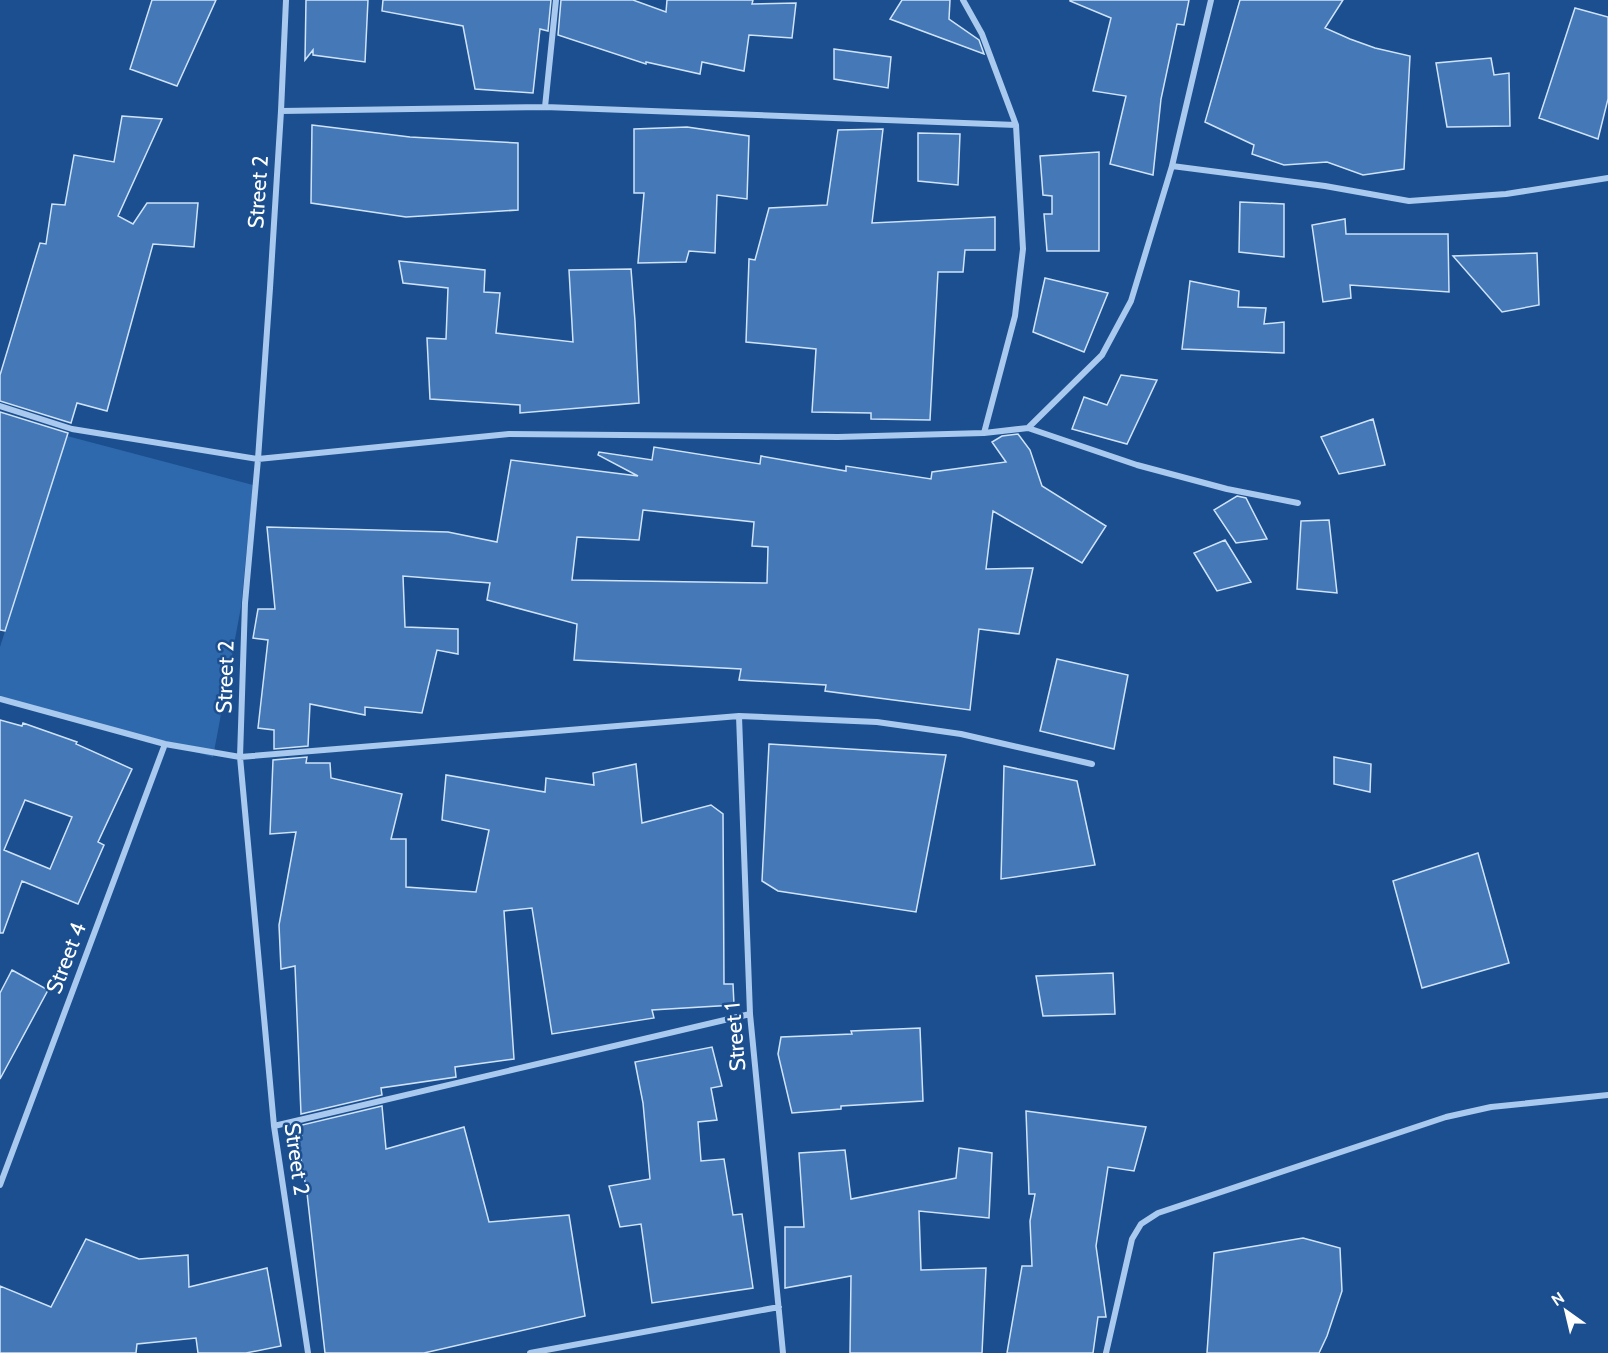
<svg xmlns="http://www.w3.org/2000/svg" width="1608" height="1353" viewBox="0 0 1608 1353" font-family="Cabin,sans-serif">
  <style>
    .green { fill: #2e69ad }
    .building { fill: #4478b7; stroke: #cfe3fa; stroke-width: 1.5; fill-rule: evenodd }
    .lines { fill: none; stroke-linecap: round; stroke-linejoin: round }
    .street { stroke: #a9c9ee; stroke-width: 6 }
    .labels { text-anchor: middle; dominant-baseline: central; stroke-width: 5; stroke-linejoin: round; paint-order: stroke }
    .street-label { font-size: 22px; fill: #fff; stroke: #1b4f8f }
  </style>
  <rect width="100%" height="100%" fill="#1b4f8f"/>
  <path class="green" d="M67 436 253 485 241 607 213 757 0 697V647Z"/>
  <path class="building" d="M152 0H216L177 86 130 69Z
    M306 0H368L365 62 313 55V50L305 60Z
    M383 0H551L548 31 540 29 533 93 475 89 463 26 382 11Z
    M561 0H633L666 12 667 0H753L752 4 796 3 792 38 749 35 744 71 702 62 700 74 646 62V64L558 35Z
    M902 0H950L949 19 979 40 984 54 890 19Z
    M1070 0H1189L1184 25 1177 24 1161 99 1153 175 1110 164 1126 96 1093 91 1111 18 1070 1Z
    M1240 0H1343L1325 28 1350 39 1375 48 1410 56 1404 169 1363 175 1327 162 1284 165 1252 154 1254 145 1205 122Z
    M1575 8 1608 17V99L1598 139 1539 118Z
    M834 49 891 57 888 88 834 79Z
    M1491 58 1494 75 1509 73 1510 126 1447 127 1436 63Z
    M122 116 162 119 118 216 133 224 147 203H198L194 247 153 244 107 411 77 403 71 423 0 401V375L40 243 46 244 52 204 65 205 74 155 114 162Z
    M312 125 410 137 518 143V210L406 217 311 203Z
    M687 127 749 136 747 199 717 195 715 253 689 251 686 262 638 263 644 193H634V129Z
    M883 129 872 223 995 217V250H965L963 272H938L930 420 871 419V413L812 412 816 349 746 342 749 259 755 260 769 208 827 205 838 130Z
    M918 133 960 134 958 185 918 181Z
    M1099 152V251H1047L1044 214H1052V196L1043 195 1040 156Z
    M1240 202 1284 204V257L1239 252Z
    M1345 219 1346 234H1448L1449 292 1350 285 1351 298 1323 302 1312 225Z
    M1537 253 1539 305 1502 312 1453 256Z
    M399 261 485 270 484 292 500 293 496 333 573 342 569 270 631 269 635 321 639 403 520 413V405L430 399 427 338 446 339 448 288 403 283Z
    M1045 278 1108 293 1084 352 1033 332Z
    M1190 281 1239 291 1238 307 1266 308 1264 324 1284 322V353L1182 349Z
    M1121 375 1157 380 1127 444 1072 429 1084 397 1107 405Z
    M0 412 68 433 5 631 0 630Z
    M1373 419 1385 465 1339 474 1321 437Z
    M1018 434 1030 450 1042 486 1106 526 1082 563 993 511 986 569 1033 568 1019 634 979 629 970 710 825 691 826 685 739 680 741 669 574 660 577 624 487 600 490 583 403 576 405 627 458 629V654L437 650 422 713 365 707V715L310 704 308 746 274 749V730L258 728 268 640 253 638 258 609H275L267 527 448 532 497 542 511 460 638 476 598 455 599 452 652 460 654 447 760 464 761 456 846 471V466L931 479 932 472 1006 462 992 442 1002 436ZM643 510 754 522 752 546 768 547 767 583 572 580 577 537 639 540Z
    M1237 496 1246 498 1267 539 1236 543 1214 510Z
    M1329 520 1337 593 1297 589 1301 521Z
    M1225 540 1251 582 1217 591 1194 553Z
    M1057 659 1128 675 1114 749 1040 731Z
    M0 720 22 726 23 723 77 742 76 744 132 769 98 842 104 845 78 904 22 881 3 933H0ZM25 800 72 817 50 869 4 850Z
    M769 744 946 755 916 912 778 891 762 881Z
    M307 757 306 763H330L331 778 402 794 391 839H406V887L476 892 489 830 442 820 446 775 545 792 546 778 594 785 593 773 636 764 642 823 711 805 723 814 724 984H733L734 1005 652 1010 654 1018 552 1034 532 908 504 911 514 1059 455 1067 456 1077 381 1088 382 1095 301 1114 295 966 281 969 279 925 296 832 270 834 273 760Z
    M1334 757 1371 764 1370 792 1334 784Z
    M1004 766 1077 781 1095 865 1001 879Z
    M1478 853 1509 963 1422 988 1393 881Z
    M12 970 48 990 0 1079V993Z
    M1113 973 1115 1014 1043 1016 1036 976Z
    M920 1028 923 1101 841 1106V1109L792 1113 778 1054 781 1037 852 1034 851 1031Z
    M712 1047 722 1086 711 1088 717 1120 698 1122 701 1161 724 1159 733 1215 742 1214 753 1288 652 1303 641 1224 620 1227 609 1186 650 1179 643 1103 635 1062Z
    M382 1106 386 1149 464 1127 489 1222 569 1215 585 1316 424 1353H325L307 1193 297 1136 302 1135V1125Z
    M1026 1111 1146 1127 1134 1171 1108 1167 1096 1246 1106 1317H1098L1093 1353H1007L1022 1266H1032L1030 1221 1035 1194H1029Z
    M959 1148 992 1153 989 1218 919 1211 921 1270 986 1268 982 1353H850L851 1276 785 1288V1227H804L799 1153 845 1150 851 1199 956 1178Z
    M1303 1238 1340 1248 1342 1291 1327 1336 1319 1353H1207L1214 1253Z
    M86 1239 139 1259 188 1255 189 1287 267 1268 281 1346 246 1353H198L196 1338 137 1344 136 1353H0V1286L51 1307Z"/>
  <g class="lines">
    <path class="street" d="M286 0 281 111 270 288 258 459 245 603 240 757 274 1126 308 1353
      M963 0 982 34 1016 125
      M545 107 556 0
      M281 111 545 107 1016 125 1023 249 1015 316 984 433
      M1172 166 1211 0
      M0 406 72 429 258 459 509 434 838 437 984 433 1028 428 1102 355 1131 301 1172 166 1325 186 1409 201 1506 194 1608 178
      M1028 428 1137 465 1227 489 1298 503
      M0 699 165 744 240 757 739 716 877 722 961 734 1092 764
      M739 716 750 1014 783 1353
      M274 1126 750 1014
      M0 1185 165 744
      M530 1353 779 1307
      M1106 1353 1132 1239 1141 1224 1158 1213 1446 1117 1491 1107 1608 1095"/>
  </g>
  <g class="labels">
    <g class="street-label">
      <text transform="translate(258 192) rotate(-86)">Street 2</text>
      <text transform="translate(225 677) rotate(-88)">Street 2</text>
      <text transform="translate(66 958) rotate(-69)">Street 4</text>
      <text transform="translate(735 1037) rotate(-95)">Street 1</text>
      <text transform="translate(297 1159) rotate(82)">Street 2</text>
    </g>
  </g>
  <g transform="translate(1566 1311) rotate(326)" stroke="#1b4f8f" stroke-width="4.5" paint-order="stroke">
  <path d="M0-4.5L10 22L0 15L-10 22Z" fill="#ffffff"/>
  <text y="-9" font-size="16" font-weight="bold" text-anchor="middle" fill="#ffffff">N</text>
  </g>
</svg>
